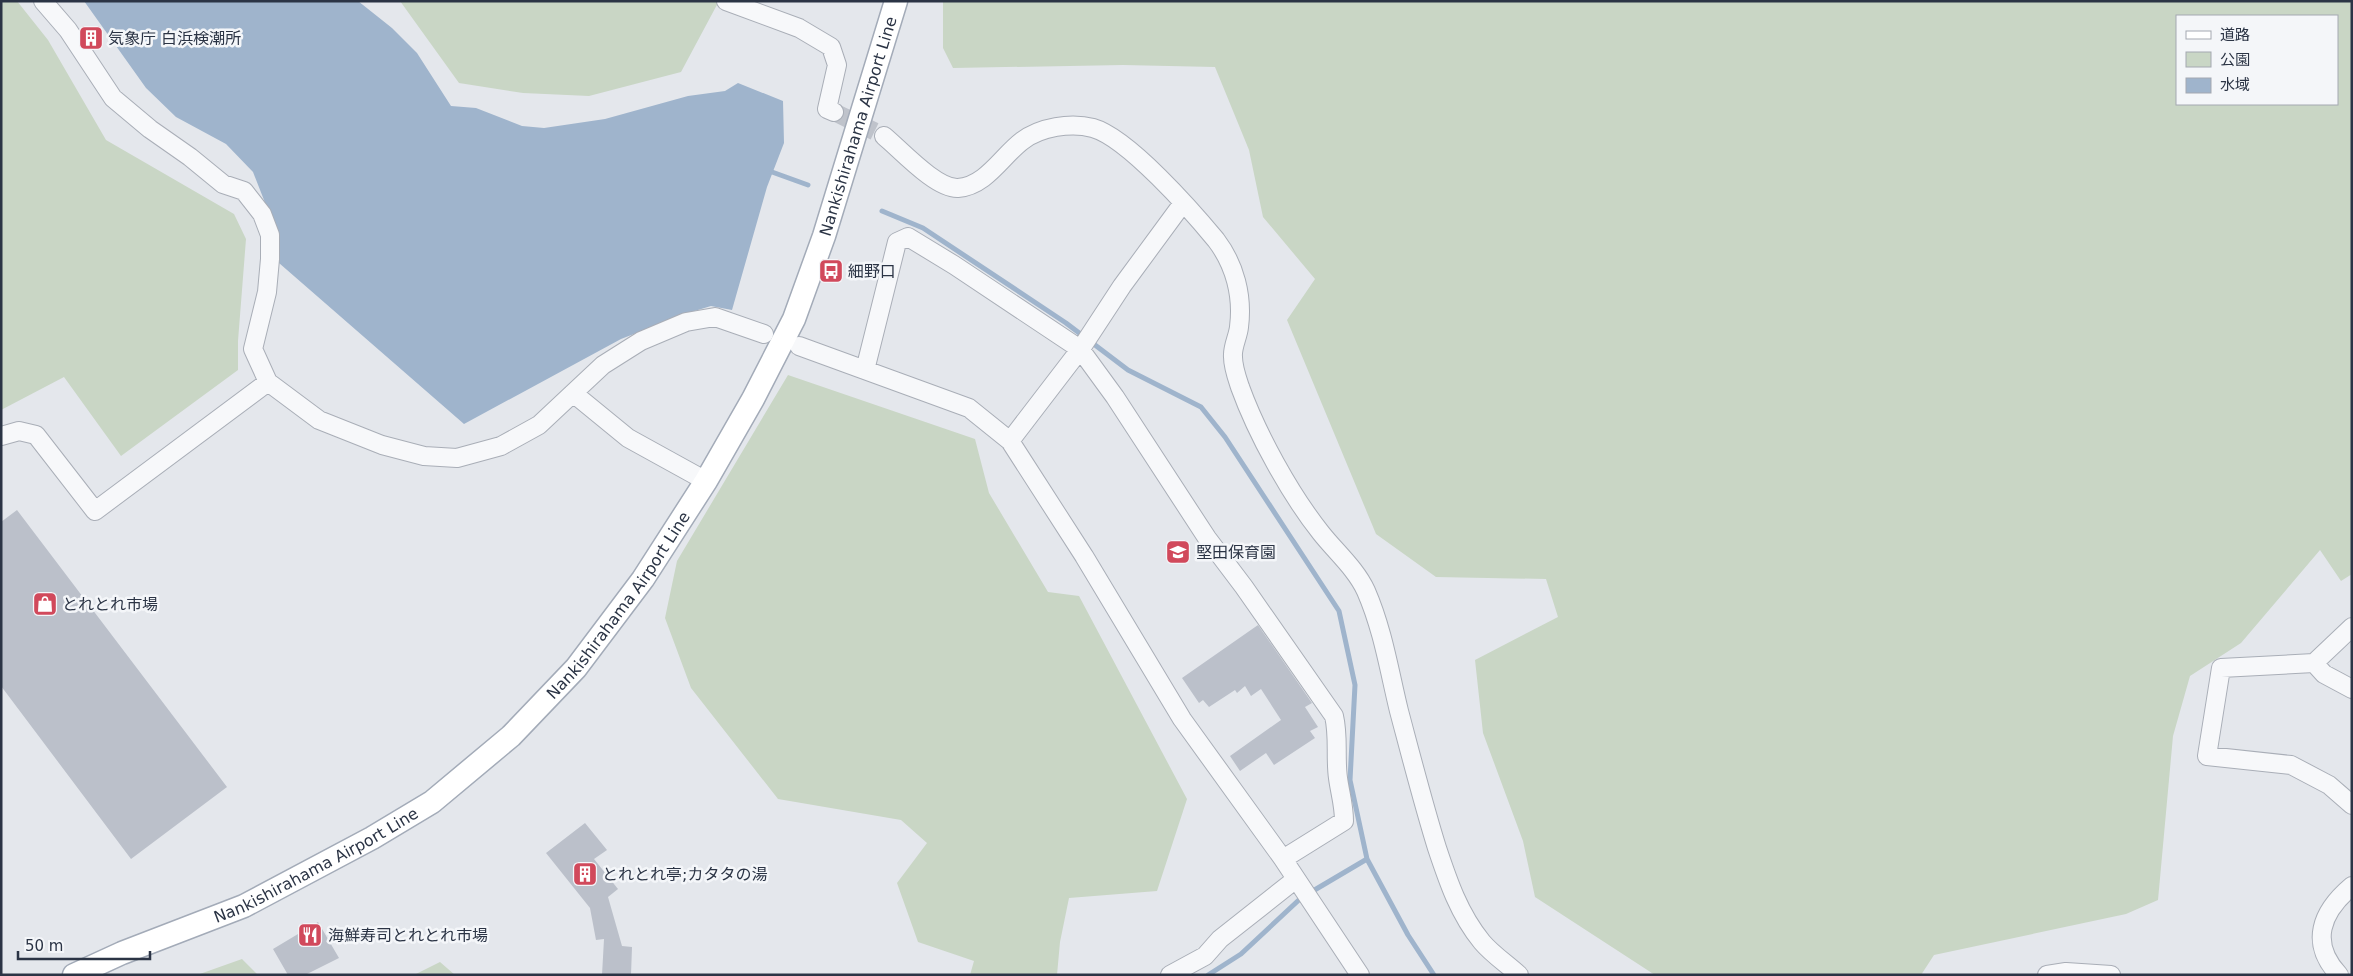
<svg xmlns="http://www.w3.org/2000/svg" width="2353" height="976" viewBox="0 0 2353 976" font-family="'DejaVu Sans','Noto Sans JP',sans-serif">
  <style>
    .green { fill: #c9d6c5; fill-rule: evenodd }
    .water { fill: #9fb4cc }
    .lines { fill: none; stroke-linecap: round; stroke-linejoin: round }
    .stream { stroke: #9fb4cc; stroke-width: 5 }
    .building { fill: #bbc0ca }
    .minor-tunnel { stroke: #bfc3cb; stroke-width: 18; stroke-dasharray: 18 9; stroke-linecap: butt }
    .minor-casing { stroke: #a9aeb7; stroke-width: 20 }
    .major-casing { stroke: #a3abb8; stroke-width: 25 }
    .minor { stroke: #f7f8fa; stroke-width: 18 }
    .major { stroke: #fff; stroke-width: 22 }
    .labels { text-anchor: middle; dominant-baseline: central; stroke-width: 5; stroke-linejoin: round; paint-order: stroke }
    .poi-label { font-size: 16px; fill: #2b3445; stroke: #f4f6f9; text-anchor: start }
    .street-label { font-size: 16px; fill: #2b3445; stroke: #f4f6f9 }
  </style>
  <rect width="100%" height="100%" fill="#e4e7ec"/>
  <path class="green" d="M1 1H17L48 40 106 140 234 214 246 239 238 341V370L121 456 64 377 1 410Z
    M400 1H719L681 72 589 96 523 93 459 83Z
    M943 1H2352V574L2341 581 2320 550 2241 643 2190 676 2173 736 2158 900 2126 914 1934 955 1921 975H1655L1535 897 1523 841 1483 733 1475 660 1558 617 1546 579 1436 577 1376 534 1287 320 1315 279 1263 217 1249 150 1215 67 1123 65 953 68 943 48ZM2337 16V104H2177V16Z
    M788 375 975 439 989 493 1048 592 1079 596 1187 799 1157 891 1069 898 1060 942 1057 975H970L974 961 918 942 897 883 927 843 901 820 778 799 691 688 665 618 677 561Z
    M242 959 258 975H197Z
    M440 962 455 975H414Z"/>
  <path class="water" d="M84 1H358L392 28 417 53 451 106 476 108 522 126 544 128 605 119 688 96 725 91 738 83 783 101 784 143 767 187 732 310 711 306 688 313 621 339 464 424 279 263 280 241 253 172 226 144 176 117 146 88Z"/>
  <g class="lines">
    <path class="stream" d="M772 172 808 185
      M882 211 923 228 1066 323 1128 370 1201 407 1225 437 1339 611 1355 685 1350 780 1367 859 1301 898 1241 954 1208 975
      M1367 859 1408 935 1434 975"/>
  </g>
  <path class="building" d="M17 510 227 787 131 859 1 686V522Z
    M1258 625 1312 703 1305 707 1318 727 1310 731 1315 738 1274 765 1266 753 1240 771 1230 756 1281 720 1261 689 1251 696 1245 686 1237 693 1235 690 1209 707 1203 700 1199 703 1182 678Z
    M585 823 607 850 594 859 618 889 608 897 622 946 632 947 631 975H602L604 939 596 940 590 908 546 853Z
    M318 922 339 958 305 975H288L273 949Z"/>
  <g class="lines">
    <path class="minor-tunnel" d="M834 112 884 136"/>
    <defs>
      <path id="minor" d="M43 1 68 30 113 98 150 129 190 157 223 184 244 191 262 214 270 235V259L267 292 253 349 268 382 319 420 382 445 424 456 457 458 501 446 539 425 603 365 641 341 686 322 715 317 764 334
        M726 1 799 28 831 47 837 65 827 109 834 112
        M884 136C901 150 936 189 958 188 986 186 1002 156 1022 141 1040 127 1071 122 1093 128 1128 138 1192 211 1216 240 1235 265 1243 296 1239 327 1238 337 1232 347 1233 357 1233 367 1237 378 1240 387 1257 434 1290 494 1321 533 1336 552 1356 569 1366 591 1383 630 1389 670 1399 711 1411 756 1423 803 1437 848 1448 881 1459 914 1482 942 1492 954 1507 964 1519 975
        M799 346 969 408 1010 441 1084 556 1182 719 1283 859 1360 975
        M865 370 897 242 908 237 954 265 1080 349 1115 397 1207 538 1244 587 1334 716C1339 737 1335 757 1338 778 1340 793 1344 805 1344 821L1283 859
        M573 393 628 438 706 481
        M1 436 19 431 36 435 95 511 268 382
        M1010 441 1082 347 1122 286 1183 203
        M2352 627 2314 663 2221 668 2207 756 2291 765 2329 785 2352 805
        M2314 663 2324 674 2352 689
        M1170 975 1205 956 1220 939 1296 879
        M2047 975 2066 972 2111 975
        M2339 975C2309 943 2321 912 2352 886"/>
      <g id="major">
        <path id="s1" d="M74 975 122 953 244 906 372 838 432 802 511 736 576 668 643 579 706 481 753 399 794 319 824 236 896 1"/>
      </g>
    </defs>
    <use href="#minor" class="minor-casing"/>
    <use href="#major" class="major-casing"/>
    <use href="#minor" class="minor"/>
    <use href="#major" class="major"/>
  </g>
  <defs>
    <symbol id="building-square" viewBox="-11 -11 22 22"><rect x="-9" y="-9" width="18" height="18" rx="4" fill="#d1495b" stroke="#f4f6f9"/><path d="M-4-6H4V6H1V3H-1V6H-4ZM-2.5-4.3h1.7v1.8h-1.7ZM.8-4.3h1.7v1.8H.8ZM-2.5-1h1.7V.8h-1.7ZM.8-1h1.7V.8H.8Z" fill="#fff"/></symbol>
    <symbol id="bus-square" viewBox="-11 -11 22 22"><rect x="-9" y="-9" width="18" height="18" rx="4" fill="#d1495b" stroke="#f4f6f9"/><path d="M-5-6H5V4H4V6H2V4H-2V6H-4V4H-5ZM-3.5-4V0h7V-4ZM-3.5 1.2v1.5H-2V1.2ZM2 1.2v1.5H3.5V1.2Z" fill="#fff"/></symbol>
    <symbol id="school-square" viewBox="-11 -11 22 22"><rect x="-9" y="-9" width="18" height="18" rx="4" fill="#d1495b" stroke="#f4f6f9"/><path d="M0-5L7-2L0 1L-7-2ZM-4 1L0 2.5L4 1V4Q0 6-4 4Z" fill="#fff"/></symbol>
    <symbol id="shop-square" viewBox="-11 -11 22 22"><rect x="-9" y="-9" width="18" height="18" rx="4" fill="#d1495b" stroke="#f4f6f9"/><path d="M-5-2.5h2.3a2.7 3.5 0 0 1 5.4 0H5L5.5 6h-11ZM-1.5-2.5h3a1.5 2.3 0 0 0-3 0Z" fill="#fff"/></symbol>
    <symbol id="restaurant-square" viewBox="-11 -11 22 22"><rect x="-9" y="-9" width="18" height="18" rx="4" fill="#d1495b" stroke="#f4f6f9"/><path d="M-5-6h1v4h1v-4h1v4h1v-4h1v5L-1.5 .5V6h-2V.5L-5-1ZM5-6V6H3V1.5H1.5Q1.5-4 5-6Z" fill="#fff"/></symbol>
  </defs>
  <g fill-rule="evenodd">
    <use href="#building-square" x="77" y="24" width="28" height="28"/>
    <use href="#bus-square" x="817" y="257" width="28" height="28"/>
    <use href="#school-square" x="1164" y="538" width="28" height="28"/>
    <use href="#shop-square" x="31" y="590" width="28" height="28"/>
    <use href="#building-square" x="571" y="860" width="28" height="28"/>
    <use href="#restaurant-square" x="296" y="921" width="28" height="28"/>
  </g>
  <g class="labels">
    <g class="poi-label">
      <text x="108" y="38">気象庁 白浜検潮所</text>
      <text x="848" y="271">細野口</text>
      <text x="1196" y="552">堅田保育園</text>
      <text x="62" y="604">とれとれ市場</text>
      <text x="602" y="874">とれとれ亭;カタタの湯</text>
      <text x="328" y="935">海鮮寿司とれとれ市場</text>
    </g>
    <g class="street-label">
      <text stroke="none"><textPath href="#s1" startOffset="1211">Nankishirahama Airport Line</textPath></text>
      <text stroke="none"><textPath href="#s1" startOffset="671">Nankishirahama Airport Line</textPath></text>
      <text stroke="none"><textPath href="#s1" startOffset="266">Nankishirahama Airport Line</textPath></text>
    </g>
  </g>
  <rect width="2353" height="976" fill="none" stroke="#2b3445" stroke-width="5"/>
  <rect x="2176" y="15" width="162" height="90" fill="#f4f6f9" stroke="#a4a8b1"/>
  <rect x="2186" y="31" width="25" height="8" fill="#ffffff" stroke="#a4a8b1"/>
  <text x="2220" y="40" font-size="15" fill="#2b3445">道路</text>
  <rect x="2186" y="52" width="25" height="15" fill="#c9d6c5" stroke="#a4a8b1"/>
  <text x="2220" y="65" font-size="15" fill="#2b3445">公園</text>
  <rect x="2186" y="78" width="25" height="15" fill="#9fb4cc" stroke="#a4a8b1"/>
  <text x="2220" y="90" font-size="15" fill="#2b3445">水域</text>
  <path d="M18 951v8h132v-8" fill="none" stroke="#2b3445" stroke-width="2.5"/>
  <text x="25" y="951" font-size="15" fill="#2b3445" stroke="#f4f6f9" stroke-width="4" paint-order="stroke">50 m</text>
</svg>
